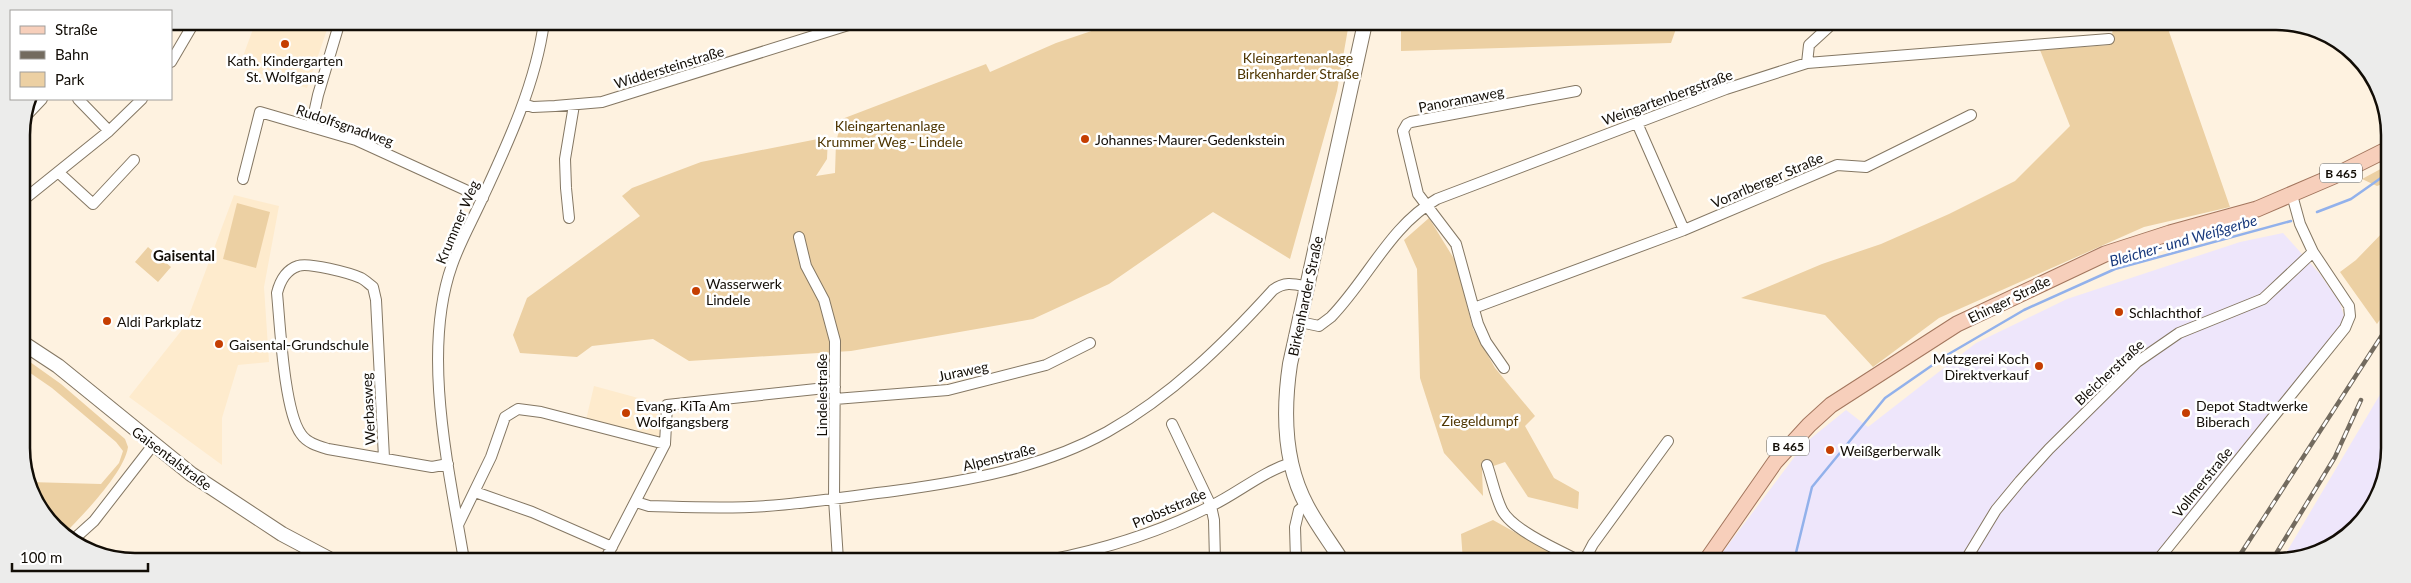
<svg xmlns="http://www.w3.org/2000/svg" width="2411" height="583" viewBox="0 0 2411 583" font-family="Lato,sans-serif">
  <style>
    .commercial { fill: #eee6fb }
    .built { fill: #feebcd }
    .green { fill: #ecd0a3 }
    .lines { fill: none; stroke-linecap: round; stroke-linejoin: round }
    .stream { stroke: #92b1eb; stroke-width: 2.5 }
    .street-casing { stroke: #847763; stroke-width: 12 }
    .secondary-casing { stroke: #847763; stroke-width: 16 }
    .primary-casing { stroke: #a3765e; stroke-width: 17 }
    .street { stroke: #fff; stroke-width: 10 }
    .secondary { stroke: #fff; stroke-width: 14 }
    .primary { stroke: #f7cfbb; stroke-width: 15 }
    .rail-casing { stroke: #736b5f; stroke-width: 4.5 }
    .rail { stroke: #fff; stroke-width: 2.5; stroke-dasharray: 8; stroke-linecap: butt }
    .poi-dot { fill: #c53e01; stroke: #fff; stroke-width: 2 }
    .labels { text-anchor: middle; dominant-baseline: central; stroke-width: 5; stroke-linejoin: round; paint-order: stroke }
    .shield { fill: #fff; stroke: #595651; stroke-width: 1 }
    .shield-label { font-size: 12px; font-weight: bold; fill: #120d06 }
    .park-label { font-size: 14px; fill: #4f3602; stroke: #fff }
    .poi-label { font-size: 14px; fill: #120d06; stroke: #fff; text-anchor: start }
    .street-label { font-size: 14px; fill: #120d06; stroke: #fff }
    .water-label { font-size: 15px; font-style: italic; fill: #193a7d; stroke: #fff }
    .neighbourhood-label { font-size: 15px; font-weight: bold; fill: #120d06; stroke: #fff }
    .rim { fill: none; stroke: #120d06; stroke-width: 2.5 }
  </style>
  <rect width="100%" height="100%" fill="#fef2e0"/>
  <path class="commercial" d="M2283 233 2320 274 2340 303 2344 316 2341 325 2225 467 2154 561H1716L1805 443 1846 410 1868 427 1976 343 2067 299 2240 242Z
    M2388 381V471L2351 534 2284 562H2263L2266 556 2283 558Z"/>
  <path class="built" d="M256 21H330L307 88 239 67Z
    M234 195 279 206 264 287 269 362 238 365 222 418V465L129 397 185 326Z
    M594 386 664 405 662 441 586 420Z"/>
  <path class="green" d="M1118 22 1349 23 1337 91 1290 259 1213 212 1109 284 1033 319 851 351 689 361 653 339 592 346 577 357 520 353 513 335 527 298 640 216 622 196 632 188 701 162 828 137 827 159 816 176 835 173 836 142 842 119 986 64 990 72 1056 43Z
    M1401 23H1678L1671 43 1401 51Z
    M2114 23H2166L2230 207 2144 227 1939 318 1873 367 1825 315 1741 298 1822 264 1881 244 1949 214 2015 181 2070 126 2040 50 2110 45Z
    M2388 165V182L2377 186 2362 179Z
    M237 203 270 212 256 268 223 259Z
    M1429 218 1456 262 1473 329 1495 368 1535 416 1525 426 1554 478 1579 492 1578 509 1528 497 1505 462 1482 470 1483 496 1444 453 1420 378 1417 269 1404 240Z
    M2388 227V308L2377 324 2340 272 2356 260Z
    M148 247 171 267 158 282 135 262Z
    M23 357 61 384 125 439 128 447C124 473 83 515 64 534L54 528 29 482 101 484 119 463 123 451 116 442 52 388 23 368Z
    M1493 520 1566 561H1463L1461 534Z"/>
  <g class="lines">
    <path class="stream" d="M2317 212 2351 199 2388 173
      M1794 561 1812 487 1885 398 1947 355 2024 310 2115 269 2291 221"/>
    <defs>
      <path id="street" d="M171 62 195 21
        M1807 63 1809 45 1833 23
        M78 99 109 131
        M523 104 533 107 555 106 602 102 858 22
        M24 118 42 99
        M1637 123 1684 230
        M311 127 318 95 340 21
        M58 172 93 204 134 160
        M243 179 260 112 356 140 483 198
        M22 201 109 131 142 99
        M569 218 566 188 565 159 574 105
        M799 237 806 266 824 300 835 341 834 499 838 560
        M1474 308 1684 230 1837 165 1866 167 1971 115
        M1300 322 1319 326 1331 317C1368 279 1390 226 1437 199L1726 89 1807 63 2109 39
        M1504 368 1486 342 1478 324 1456 244 1418 194 1403 131 1407 124 1411 122 1576 91
        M835 399 948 390 1046 365 1090 343
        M1172 424 1211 506 1214 520 1215 561
        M384 458 376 300 373 287C369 284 365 280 361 278 350 273 308 262 298 266 286 270 280 281 277 293 280 324 284 411 301 434 307 443 318 446 328 449L432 467 448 464
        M1487 465C1492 479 1495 496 1502 510 1512 530 1560 551 1580 561
        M475 492 532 512 612 547
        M636 502 649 506C688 507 728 509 766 506 809 503 852 496 894 491 967 481 1042 468 1107 432 1171 396 1224 344 1273 290 1285 281 1294 284 1308 287
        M458 525 491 457 505 417 518 409 541 412 665 444
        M74 539 94 521 153 445
        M464 560C449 470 421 352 452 265 460 242 472 221 482 199 508 143 536 83 544 22
        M605 560 665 444 667 405 835 387
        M1049 560C1105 549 1160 532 1211 506 1238 493 1262 472 1291 463
        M1296 561 1295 527 1299 510 1306 505
        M1584 561 1593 544 1668 441
        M1965 561 1996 510 2020 481 2049 449 2137 362 2179 333 2263 299 2313 252
        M2157 561 2345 328 2350 316 2349 306 2313 252 2300 224 2292 195"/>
      <path id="secondary" d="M23 343 58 366 191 474 282 534 331 560
        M1342 561C1330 542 1317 525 1307 506 1283 462 1283 411 1290 364L1365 23"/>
      <path id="primary" d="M1706 561 1775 462 1809 425 1831 405 1957 324 2105 254 2170 233 2257 209 2334 176 2388 149"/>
    </defs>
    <use href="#street" class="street-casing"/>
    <use href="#secondary" class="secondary-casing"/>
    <use href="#primary" class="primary-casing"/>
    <use href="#street" class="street"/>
    <use href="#secondary" class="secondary"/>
    <use href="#primary" class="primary"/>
    <defs>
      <path id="rail" d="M2236 561 2388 326
        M2271 562 2335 457 2361 400"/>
    </defs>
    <use href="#rail" class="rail-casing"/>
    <use href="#rail" class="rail"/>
  </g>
  <g class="poi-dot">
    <circle cx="285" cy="44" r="5"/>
    <circle cx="1085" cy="139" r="5"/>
    <circle cx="696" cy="291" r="5"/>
    <circle cx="2119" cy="312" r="5"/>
    <circle cx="107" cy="321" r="5"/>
    <circle cx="219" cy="344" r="5"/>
    <circle cx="2039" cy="366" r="5"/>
    <circle cx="626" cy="413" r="5"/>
    <circle cx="2186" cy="413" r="5"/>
    <circle cx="1830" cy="450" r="5"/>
  </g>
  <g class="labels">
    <g class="shield">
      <rect x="2320" y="163.5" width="42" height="19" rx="4"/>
      <rect x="1767" y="436.5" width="42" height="19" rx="4"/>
    </g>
    <g class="shield-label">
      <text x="2341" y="173">B 465</text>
      <text x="1788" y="446">B 465</text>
    </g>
    <g class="park-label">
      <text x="1298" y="57">Kleingartenanlage<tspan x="1298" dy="16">Birkenharder Straße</tspan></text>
      <text x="890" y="125">Kleingartenanlage<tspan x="890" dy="16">Krummer Weg - Lindele</tspan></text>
      <text x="1480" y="420">Ziegeldumpf</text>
    </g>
    <g class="poi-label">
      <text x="285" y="60" text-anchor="middle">Kath. Kindergarten<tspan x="285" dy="16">St. Wolfgang</tspan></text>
      <text x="1095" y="139">Johannes-Maurer-Gedenkstein</text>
      <text x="706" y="283">Wasserwerk<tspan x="706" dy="16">Lindele</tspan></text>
      <text x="2129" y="312">Schlachthof</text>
      <text x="117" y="321">Aldi Parkplatz</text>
      <text x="229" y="344">Gaisental-Grundschule</text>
      <text x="2029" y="358" text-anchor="end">Metzgerei Koch<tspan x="2029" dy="16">Direktverkauf</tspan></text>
      <text x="636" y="405">Evang. KiTa Am<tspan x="636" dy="16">Wolfgangsberg</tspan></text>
      <text x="2196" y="405">Depot Stadtwerke<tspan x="2196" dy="16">Biberach</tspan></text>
      <text x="1840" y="450">Weißgerberwalk</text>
    </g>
    <g class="street-label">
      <text transform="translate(669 67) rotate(-17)">Widdersteinstraße</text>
      <text transform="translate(1667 97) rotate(-20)">Weingartenbergstraße</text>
      <text transform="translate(1461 99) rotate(-11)">Panoramaweg</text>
      <text transform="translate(345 125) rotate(19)">Rudolfsgnadweg</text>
      <text transform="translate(1767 180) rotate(-23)">Vorarlberger Straße</text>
      <text transform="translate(457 222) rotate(-67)">Krummer Weg</text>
      <text transform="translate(1305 296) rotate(-78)">Birkenharder Straße</text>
      <text transform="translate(2009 299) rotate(-26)">Ehinger Straße</text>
      <text transform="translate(963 371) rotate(-12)">Juraweg</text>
      <text transform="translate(2109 372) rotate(-43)">Bleicherstraße</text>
      <text transform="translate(821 395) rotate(-90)">Lindelestraße</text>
      <text transform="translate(368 409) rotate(-93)">Werbasweg</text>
      <text transform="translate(999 457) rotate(-14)">Alpenstraße</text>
      <text transform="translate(172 458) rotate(37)">Gaisentalstraße</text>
      <text transform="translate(2202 482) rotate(-51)">Vollmerstraße</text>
      <text transform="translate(1169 508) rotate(-23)">Probststraße</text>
    </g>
    <g class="water-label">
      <text transform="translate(2183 240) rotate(-16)">Bleicher- und Weißgerbe</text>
    </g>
    <g class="neighbourhood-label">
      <text x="184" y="255">Gaisental</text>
    </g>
  </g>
  <path d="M0 0H2411V583H0ZM135 30H2276A105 105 0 0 1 2381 135V448A105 105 0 0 1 2276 553H135A105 105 0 0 1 30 448V135A105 105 0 0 1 135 30Z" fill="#ececeb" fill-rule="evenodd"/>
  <path class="rim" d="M135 30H2276A105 105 0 0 1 2381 135V448A105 105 0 0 1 2276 553H135A105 105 0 0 1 30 448V135A105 105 0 0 1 135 30Z"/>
  <rect x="10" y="10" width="162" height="90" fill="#ffffff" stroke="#a09e9b"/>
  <rect x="20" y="26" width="25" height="8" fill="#f7cfbb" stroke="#a09e9b"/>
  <text x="55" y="35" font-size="15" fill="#120d06">Straße</text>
  <rect x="20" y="51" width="25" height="8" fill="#736b5f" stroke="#a09e9b"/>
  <text x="55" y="60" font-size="15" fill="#120d06">Bahn</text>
  <rect x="20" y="72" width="25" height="15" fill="#ecd0a3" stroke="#a09e9b"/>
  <text x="55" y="85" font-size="15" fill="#120d06">Park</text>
  <path d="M12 563v8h136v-8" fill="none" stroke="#120d06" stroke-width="2.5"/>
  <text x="20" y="563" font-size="15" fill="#120d06" stroke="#ffffff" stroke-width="4" paint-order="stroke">100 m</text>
</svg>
